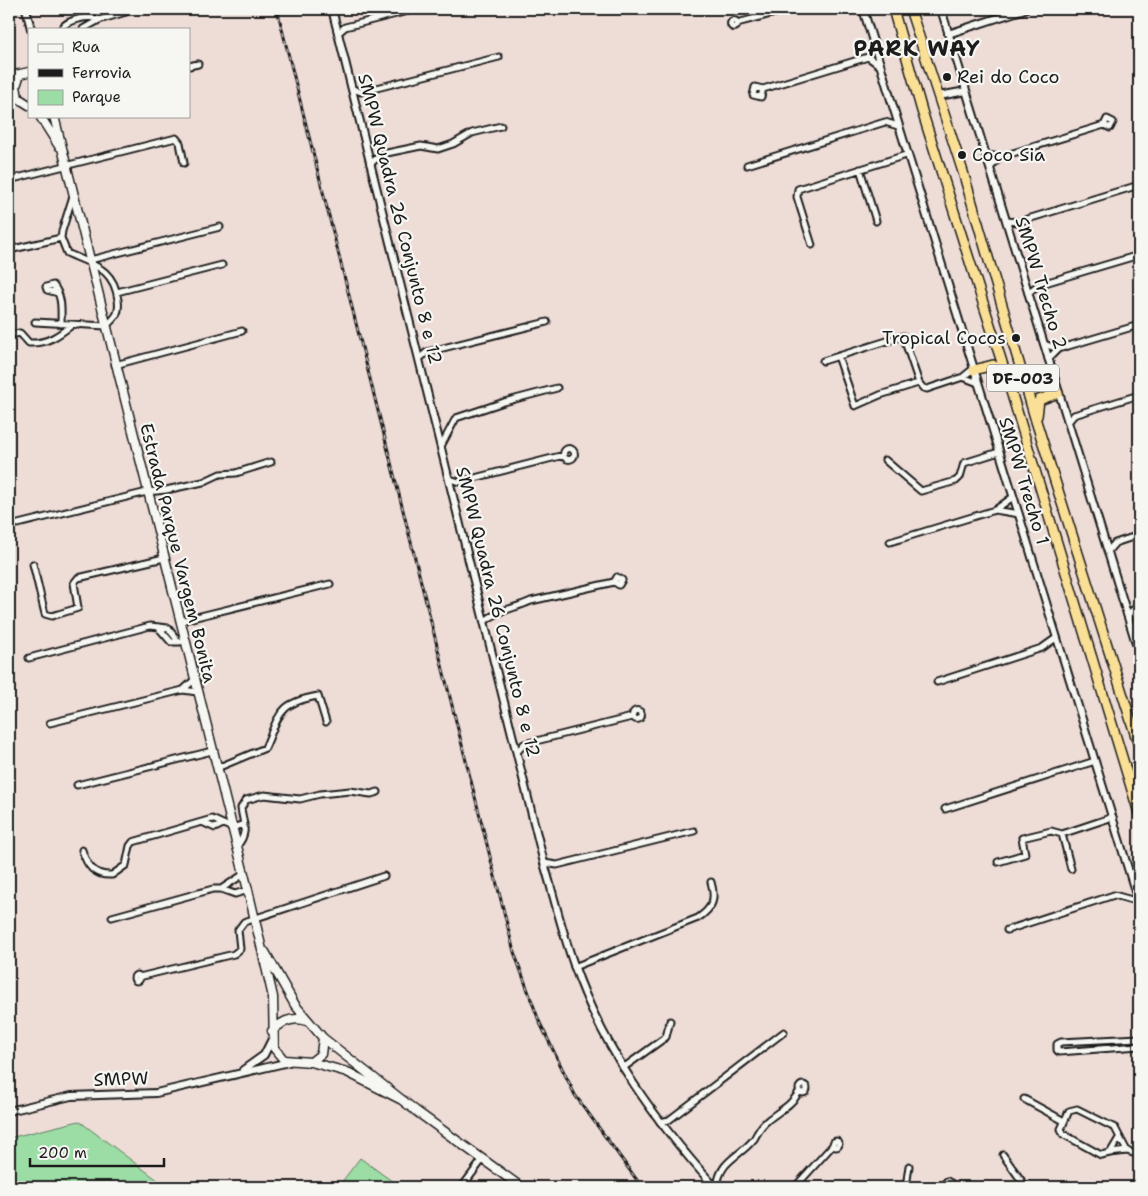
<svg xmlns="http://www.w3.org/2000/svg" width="1148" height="1196" viewBox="0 0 1148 1196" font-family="'Shantell Sans',sans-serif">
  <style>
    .green { fill: #9cdca5; stroke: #5c7c60 }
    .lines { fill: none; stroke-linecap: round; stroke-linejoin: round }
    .minor-casing { stroke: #1c1c1c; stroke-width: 9 }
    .tertiary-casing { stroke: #1c1c1c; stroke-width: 10 }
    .secondary-casing { stroke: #1c1c1c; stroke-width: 11 }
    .trunk-casing { stroke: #1c1c1c; stroke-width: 12 }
    .minor { stroke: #f6f6f2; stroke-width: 5 }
    .tertiary { stroke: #f6f6f2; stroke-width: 6 }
    .secondary { stroke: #f6f6f2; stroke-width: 8 }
    .trunk { stroke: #fadf96; stroke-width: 9 }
    .rail-casing { stroke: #1c1c1c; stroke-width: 3 }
    .rail { stroke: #f6f6f2; stroke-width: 1; stroke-dasharray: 4; stroke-linecap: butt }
    .poi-dot { fill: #1c1c1c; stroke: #f6f6f2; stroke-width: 2 }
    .labels { text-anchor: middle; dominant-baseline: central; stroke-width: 4.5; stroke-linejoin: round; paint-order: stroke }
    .shield { fill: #f6f6f2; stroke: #5d5d5c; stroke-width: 1 }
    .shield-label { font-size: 16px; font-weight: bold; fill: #1c1c1c }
    .poi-label { font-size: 18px; fill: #1c1c1c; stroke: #f6f6f2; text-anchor: start }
    .street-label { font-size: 18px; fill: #1c1c1c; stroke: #f6f6f2 }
    .district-label { font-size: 22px; font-weight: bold; letter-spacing: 1px; fill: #1c1c1c; stroke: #f6f6f2 }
  </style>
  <rect width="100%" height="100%" fill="#eedcd7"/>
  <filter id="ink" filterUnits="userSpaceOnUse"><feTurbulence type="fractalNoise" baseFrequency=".02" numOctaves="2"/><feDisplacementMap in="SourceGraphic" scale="10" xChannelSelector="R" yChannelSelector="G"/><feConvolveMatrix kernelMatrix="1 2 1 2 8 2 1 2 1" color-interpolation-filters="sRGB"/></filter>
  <g filter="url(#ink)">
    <path class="green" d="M79 1121 167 1187H9V1138Z
      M360 1158 400 1187H338Z"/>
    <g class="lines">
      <defs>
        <path id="minor" d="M730.5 24a3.5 3.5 0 1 1 7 0a3.5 3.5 0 1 1-7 0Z
          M737 23 790 9
          M62 28C67 20 90 14 99 20
          M83 29 99 20 126 12
          M338 33 345 27 416 9
          M189 66 198 64
          M353 89 361 92 499 57
          M763 89 761 97 753 95 755 87 763 89 868 57 879 65
          M986 155 1000 157 1104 125 1110 128 1113 122 1107 119 1104 125
          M370 164 382 154 421 146 438 149 453 144 472 133 501 126
          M747 165 885 122 898 126
          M990 168 1000 157
          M860 169 876 221
          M9 180 176 138 180 143 184 163
          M1006 221 1018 222 1139 185
          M61 238 62 231 73 196
          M812 245 797 197 798 189 906 155
          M9 250 61 238 67 253C92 265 114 267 118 300 120 313 116 317 106 326L35 322
          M90 260 220 227
          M117 292 222 265
          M58 293 47 290 46 287 53 285C63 296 61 311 61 324
          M1028 293 1038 285 1139 255
          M15 334 20 333 29 343C47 344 59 335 72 325
          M1044 344 1058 349
          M838 356 855 406 880 395 915 384 919 383 923 388 927 389 963 377 973 369
          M419 359 427 352 547 322
          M1048 359 1058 349 1139 325
          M823 361 903 336 919 383
          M115 365 242 331
          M963 377 978 383
          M1068 422 1074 415 1139 395
          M441 446 456 418 504 402 557 388
          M563.5 454a5.5 5.5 0 1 1 11 0a5.5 5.5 0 1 1-11 0Z
          M885 460 921 491 956 481 960 477 964 463 999 452
          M450 479 459 482 564 455
          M995 510 1019 514
          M18 524 147 492 166 490 203 482 220 474 236 473 271 462
          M890 542 995 510 1013 497
          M1108 551 1115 543 1139 535
          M33 564 45 614 52 616 78 608 74 583 78 578 164 558
          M1127 615 1139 605
          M180 621 330 584
          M485 621C498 610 516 608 531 601L614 582 617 577 622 580 619 585 614 582
          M158 627 171 642H180
          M29 658 150 626 168 628 178 641
          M937 682 1042 648 1056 638
          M183 690 194 680
          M632.5 715a4.5 4.5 0 1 1 9 0a4.5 4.5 0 1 1-9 0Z
          M50 723 183 690 197 692
          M517 752 524 744 632 717
          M217 768 265 748C280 714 278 703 318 696L326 722
          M77 785 212 751
          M945 809 1095 761
          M204 823 215 828 223 824
          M1062 834 1071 869
          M237 846C249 832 243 824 241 808L246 800 264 795 300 799 320 794 350 791 371 794 378 792
          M82 850C87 866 94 876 112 875L126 865 130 846 133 842 212 819 232 828 244 824
          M998 862 1025 854 1022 838 1051 831 1062 834 1113 817
          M544 863 557 865 694 831
          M221 889 244 874
          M112 917 213 889H221L235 894 248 890
          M1007 930 1114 895 1139 902
          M574 967 698 918C713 908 716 899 711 882
          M134 978a3 3 0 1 1 6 0a3 3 0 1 1-6 0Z
          M139 977 234 954 240 949 238 930 244 922 384 876
          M1139 1038 1061 1042 1057 1044V1050L1059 1052 1139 1046
          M623 1068 666 1037 670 1021
          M799 1089a4 4 0 1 1 8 0a4 4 0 1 1-8 0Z
          M1024 1099 1064 1121
          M660 1122 669 1120 784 1032
          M1119 1138 1110 1153 1101 1155 1063 1134 1061 1129 1069 1111 1077 1109 1115 1128 1127 1151
          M833 1144a3 3 0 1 1 6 0a3 3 0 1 1-6 0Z
          M1110 1153 1127 1151 1139 1155
          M1003 1155 1026 1187
          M947 1181 951 1183 950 1187
          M462 1187 483 1159
          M717 1187C720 1159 739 1158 754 1139 758 1132 761 1125 768 1120 779 1111 792 1105 799 1092
          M795 1187 833 1145
          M906 1187 909 1166
          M946 1187 945 1183 947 1181"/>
        <path id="tertiary" d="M26 9 31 29
          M332 9 544 863C554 897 562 931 574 965 603 1049 656 1122 715 1187
          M863 9 1139 904
          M941 9 1139 653
          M948 34 1025 9
          M939 96 966 91
          M243 1070 264 1055 272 1039
          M9 1111 71 1096 156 1093 289 1062
          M1135 1187 1139 1181"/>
        <path id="secondary" d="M29 72 20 74 16 86 18 98 29 105
          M9 76 20 74
          M40 116 59 146
          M54 116 248 890 273 997 274 1048 284 1060 311 1062 347 1072 404 1101
          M265 952 295 1005 323 1038 416 1111 521 1187
          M272 1031C282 1021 293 1016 307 1021
          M311 1062 321 1054 323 1038"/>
        <path id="trunk" d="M893 9 922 111 1006 375 1139 813
          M910 9 963 172 1036 421 1139 746
          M974 370 993 365 1005 374
          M1037 416 1039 400 1058 393"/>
      </defs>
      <use href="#minor" class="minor-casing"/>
      <use href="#tertiary" class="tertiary-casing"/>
      <use href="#secondary" class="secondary-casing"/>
      <use href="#trunk" class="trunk-casing"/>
      <use href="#minor" class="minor"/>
      <use href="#tertiary" class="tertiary"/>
      <use href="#secondary" class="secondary"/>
      <use href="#trunk" class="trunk"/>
      <defs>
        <path id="rail" d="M277 9 514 952 539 1021 575 1095 642 1187"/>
      </defs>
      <use href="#rail" class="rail-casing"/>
      <use href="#rail" class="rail"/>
    </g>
  </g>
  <g class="poi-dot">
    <circle cx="947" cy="77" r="5"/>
    <circle cx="962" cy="155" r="5"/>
    <circle cx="1016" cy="338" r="5"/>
  </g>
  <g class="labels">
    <rect class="shield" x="987" y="364.5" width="72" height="27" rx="4"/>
    <g class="shield-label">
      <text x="1023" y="378">DF-003</text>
    </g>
    <g class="poi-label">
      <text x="957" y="77">Rei do Coco</text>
      <text x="972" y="155">Coco Sia</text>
      <text x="1006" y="338" text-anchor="end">Tropical Cocos</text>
    </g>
    <g class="street-label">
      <text transform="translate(400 219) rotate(76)">SMPW Quadra 26 Conjunto 8 e 12</text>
      <text transform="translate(1041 283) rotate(73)">SMPW Trecho 2</text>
      <text transform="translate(1024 481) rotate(73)">SMPW Trecho 1</text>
      <text transform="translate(178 553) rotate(76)">Estrada Parque Vargem Bonita</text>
      <text transform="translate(498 612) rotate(76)">SMPW Quadra 26 Conjunto 8 e 12</text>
      <text transform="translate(121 1079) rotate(-2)">SMPW</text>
    </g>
    <g class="district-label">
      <text x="917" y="48">PARK WAY</text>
    </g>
  </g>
  <rect width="1148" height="1196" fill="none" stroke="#f6f6f2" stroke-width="30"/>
  <rect x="15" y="15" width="1118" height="1166" fill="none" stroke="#1c1c1c" stroke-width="2" filter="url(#ink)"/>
  <rect x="28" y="28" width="162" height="90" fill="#f6f6f2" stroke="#9f9f9c"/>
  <rect x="38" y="44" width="25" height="8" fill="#f6f6f2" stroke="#9f9f9c"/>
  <text x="72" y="52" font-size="15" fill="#1c1c1c">Rua</text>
  <rect x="38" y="69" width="25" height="8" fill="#1c1c1c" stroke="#9f9f9c"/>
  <text x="72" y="78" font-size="15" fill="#1c1c1c">Ferrovia</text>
  <rect x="38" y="90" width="25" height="15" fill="#9cdca5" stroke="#9f9f9c"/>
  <text x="72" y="102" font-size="15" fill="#1c1c1c">Parque</text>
  <path d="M30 1158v8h134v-8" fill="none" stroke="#1c1c1c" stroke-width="2.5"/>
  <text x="38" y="1158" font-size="15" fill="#1c1c1c" stroke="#f6f6f2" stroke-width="4" paint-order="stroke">200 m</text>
</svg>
